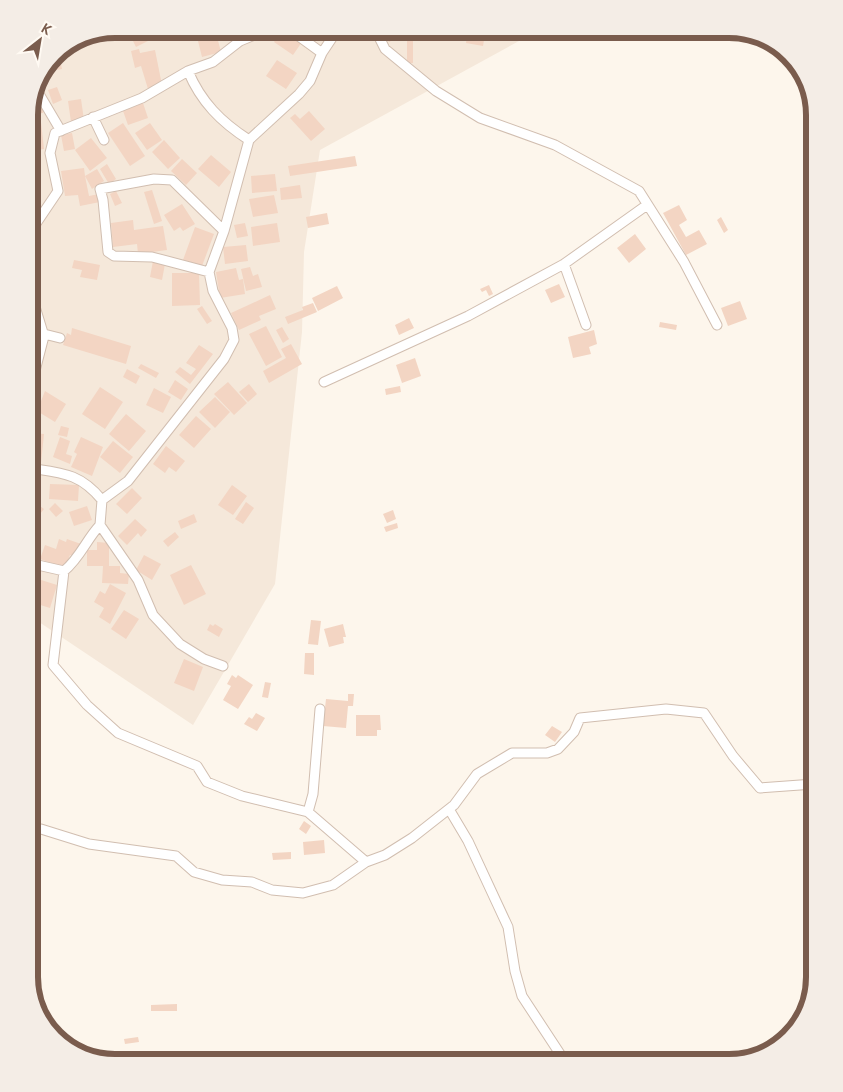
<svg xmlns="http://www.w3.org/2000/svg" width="843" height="1092" viewBox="0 0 843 1092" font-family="'Space Grotesk',sans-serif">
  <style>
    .residential { fill: #f5e8da }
    .building { fill: #f3d5c3 }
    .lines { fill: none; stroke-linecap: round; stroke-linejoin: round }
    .minor-casing { stroke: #d1beb0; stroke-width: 11 }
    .minor { stroke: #fff; stroke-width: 9 }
    .rim { fill: none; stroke: #7a5c4d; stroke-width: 6 }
  </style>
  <rect width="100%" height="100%" fill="#fdf6ec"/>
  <path class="residential" d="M114 29H541L320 150 304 252 302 332 275 584 193 725 33 618 29 612V108L38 76 58 50Z"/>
  <path class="building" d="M195 29H215L221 52 202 57Z
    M283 29 302 42 293 55 274 42Z
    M381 29H406L408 32 389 42Z
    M468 29H486L483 46 466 43Z
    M147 35 150 40 136 47 133 41Z
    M407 38H413V63H407Z
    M139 49 140 53 155 50 162 85 148 89 141 66 135 68 131 51Z
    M58 50 62 69 40 73Z
    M277 60 297 73 286 89 266 76Z
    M57 87 62 100 53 104 48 90Z
    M33 95H38V104H43V113H40L44 149 30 151 29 137 34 136 31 114H29Z
    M81 99 84 120 71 122 68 101Z
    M143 103 148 118 128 125 123 111Z
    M309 111 325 129 311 141 290 118 295 114 300 119Z
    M123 123 145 156 130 166 108 133Z
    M150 123 162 140 147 150 135 133Z
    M72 133 75 149 64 151 61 135Z
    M91 138 107 158 90 171 75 150Z
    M164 140 180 158 168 169 152 152Z
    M211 155 231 172 219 187 198 169Z
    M355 156 357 166 290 176 288 166Z
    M182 159 197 173 186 185 171 171Z
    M107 164 116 179 109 184 100 169Z
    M84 168 85 176 97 169 104 181 92 189 85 176 89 196 99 194 100 202 80 206 78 195 65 196 61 171Z
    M29 174H39V192H29Z
    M275 174 277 191 252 193 251 176Z
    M300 185 302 198 281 200 280 188Z
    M152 190 162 221 154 224 144 192Z
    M116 191 122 203 115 206 110 194Z
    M274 195 278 213 253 217 249 199Z
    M182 204 195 224 183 231 180 227 174 231 164 215Z
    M679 205 687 220 679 225 686 237 699 230 707 244 686 255 663 213Z
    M327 213 329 224 308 228 306 217Z
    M721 217 728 230 724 233 717 220Z
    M133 220 134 230 163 226 167 250 138 254 137 244 113 247 111 223Z
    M245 223 248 236 237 238 234 225Z
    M277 223 280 242 253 246 251 227Z
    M195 227 214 234 202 266 183 260Z
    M635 234 646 249 629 263 617 248Z
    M246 245 248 261 225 264 223 247Z
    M74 260 100 265 97 280 80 277 82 270 72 268Z
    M153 261 165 264 162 280 150 277Z
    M250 267 253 276 258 274 262 287 246 291 241 269Z
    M236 268 239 280 243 279 245 294 220 298 216 272Z
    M172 273H199L200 305 172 306Z
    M559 284 565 297 551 303 545 290Z
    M489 285 493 294 489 296 486 290 482 292 480 289Z
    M337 286 343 298 318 311 312 298Z
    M270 295 276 309 259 316 261 320 239 330 231 313Z
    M740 301 747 319 728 326 721 308Z
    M313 303 317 312 288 324 285 317 303 310 302 307Z
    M202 306 212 321 207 324 197 309Z
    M409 318 414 328 399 335 395 325Z
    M660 322 677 325 676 330 659 327Z
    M266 326 282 357 266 366 249 334Z
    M282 327 289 339 283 343 276 330Z
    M72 328 131 346 126 364 63 345 67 333 71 335Z
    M29 330 39 331 37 349 29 348Z
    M594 330 597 344 589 347 591 354 573 358 568 337Z
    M291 344 302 364 269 383 263 371 286 358 281 349Z
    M199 345 213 354 190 384 175 372 180 367 191 375 196 369 186 363Z
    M415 358 421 376 402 383 396 365Z
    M141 364 159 373 156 378 138 368Z
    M127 369 140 376 136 384 123 377Z
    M175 380 188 389 181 400 168 392Z
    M228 382 247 403 234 415 214 394Z
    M249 384 257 394 248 402 239 392Z
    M400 386 401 392 386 395 385 389Z
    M100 387 123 402 105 429 82 414Z
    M154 388 171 397 163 413 146 405Z
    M45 391 66 404 55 422 37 411Z
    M215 397 230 412 215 428 199 412Z
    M126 414 146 431 129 451 109 434Z
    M196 416 211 429 194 448 179 435Z
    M61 426 69 428 67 437 58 435Z
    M29 433 44 434 41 463 29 462Z
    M60 437 70 441 66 454 72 456 70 464 53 457Z
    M81 437 103 447 92 476 71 467 77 454 74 452Z
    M113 441 133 457 120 473 100 457Z
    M166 446 185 461 176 472 169 467 165 473 153 464Z
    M50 484 79 485 78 501 49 499Z
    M232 485 247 496 233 515 218 505Z
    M132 488 142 498 127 514 116 504Z
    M246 502 254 508 243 524 235 519Z
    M55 503 63 511 56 517 49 509Z
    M37 504 44 509 37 518 31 513Z
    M87 506 92 520 74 526 69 512Z
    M393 510 396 519 387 523 383 514Z
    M194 514 197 522 181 529 178 521Z
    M135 519 147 530 141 537 138 533 127 545 118 536Z
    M397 523 398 528 386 532 384 527Z
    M175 532 179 537 168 547 163 541Z
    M59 539 66 542 67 539 81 544 77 557 70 555 65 568 40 559 45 545 56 549Z
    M97 542 109 543V566H120V573L129 574 128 584 102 583 103 566H87V550H97Z
    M144 555 161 564 152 580 136 570Z
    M191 565 206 594 184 605 170 575Z
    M38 579 57 585 50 608 31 602Z
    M110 584 126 593 110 624 99 617 104 608 94 602 100 591 105 594Z
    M124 610 139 619 126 639 111 629Z
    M311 620 321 621 318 645 308 644Z
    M210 624 213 626 215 624 223 629 219 637 207 630Z
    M343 624 346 637H343L344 643 329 647 324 629Z
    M305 653H314V675L304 674Z
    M184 659 203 667 194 691 174 683Z
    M232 675 236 678 238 675 253 685 238 709 223 700 231 686 227 684Z
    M265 682 271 683 268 698 262 697Z
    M348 694H354L353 706H348L346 728 323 726 326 699 348 701Z
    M256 713 265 718 257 731 244 724 249 717 252 719Z
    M356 715H380L381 730H377V736H356Z
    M552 726 562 732 555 742 545 735Z
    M304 821 311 826 306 834 299 829Z
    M324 840 325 853 304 855 303 842Z
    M291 852V859L273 860 272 853Z
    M177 1004V1011H151V1005Z
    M138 1037 139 1042 125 1044 124 1039Z"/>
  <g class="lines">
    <defs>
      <path id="minor" d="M289 29 322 53
        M375 29 385 49 436 91 480 118 555 145 639 191 684 262 717 325
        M240 41 241 29
        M188 71C201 102 221 122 249 140
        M35 87 61 131
        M93 117 104 140
        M29 240 31 231 58 191 50 153 55 133 142 98 188 71 213 62 240 41 269 29
        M564 264 586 325
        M209 272 152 257 114 256 108 252 103 200 100 189 154 179 172 180 224 231
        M44 334 60 338
        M324 382 468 316 564 264 647 205
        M29 394 44 336 29 287
        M29 468C62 473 80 473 102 500L100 525 138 580 153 615 180 644 204 659 223 666
        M102 500 128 481 224 359 234 340 232 328 213 291 209 272 224 231 249 140 299 94 310 81 322 53 338 29
        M29 563 64 571C80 558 86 540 100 525
        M64 571 53 665 87 705 118 733 197 766 207 782 242 796 308 812 366 862
        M449 809 468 841 508 927 515 971 522 996 566 1063
        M308 812 313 794 320 709
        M29 831 41 829 89 844 176 856 194 872 222 880 252 882 272 890 303 893 333 885 366 862 385 855 412 838 454 805 477 774 512 753H547L558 749 574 732 580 718 666 709 704 713 733 756 760 788 814 784"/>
    </defs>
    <use href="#minor" class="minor-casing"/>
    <use href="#minor" class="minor"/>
  </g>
  <path d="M0 0H843V1092H0ZM115 38H729A77 77 0 0 1 806 115V977A77 77 0 0 1 729 1054H115A77 77 0 0 1 38 977V115A77 77 0 0 1 115 38Z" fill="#f4ede6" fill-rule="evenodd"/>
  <path class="rim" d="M115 38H729A77 77 0 0 1 806 115V977A77 77 0 0 1 729 1054H115A77 77 0 0 1 38 977V115A77 77 0 0 1 115 38Z"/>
  <g transform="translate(40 40) rotate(31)" stroke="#fffaf3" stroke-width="4" paint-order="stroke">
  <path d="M0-4L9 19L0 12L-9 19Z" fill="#7a5c4d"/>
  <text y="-8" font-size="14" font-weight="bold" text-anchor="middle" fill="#7a5c4d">K</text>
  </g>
</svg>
